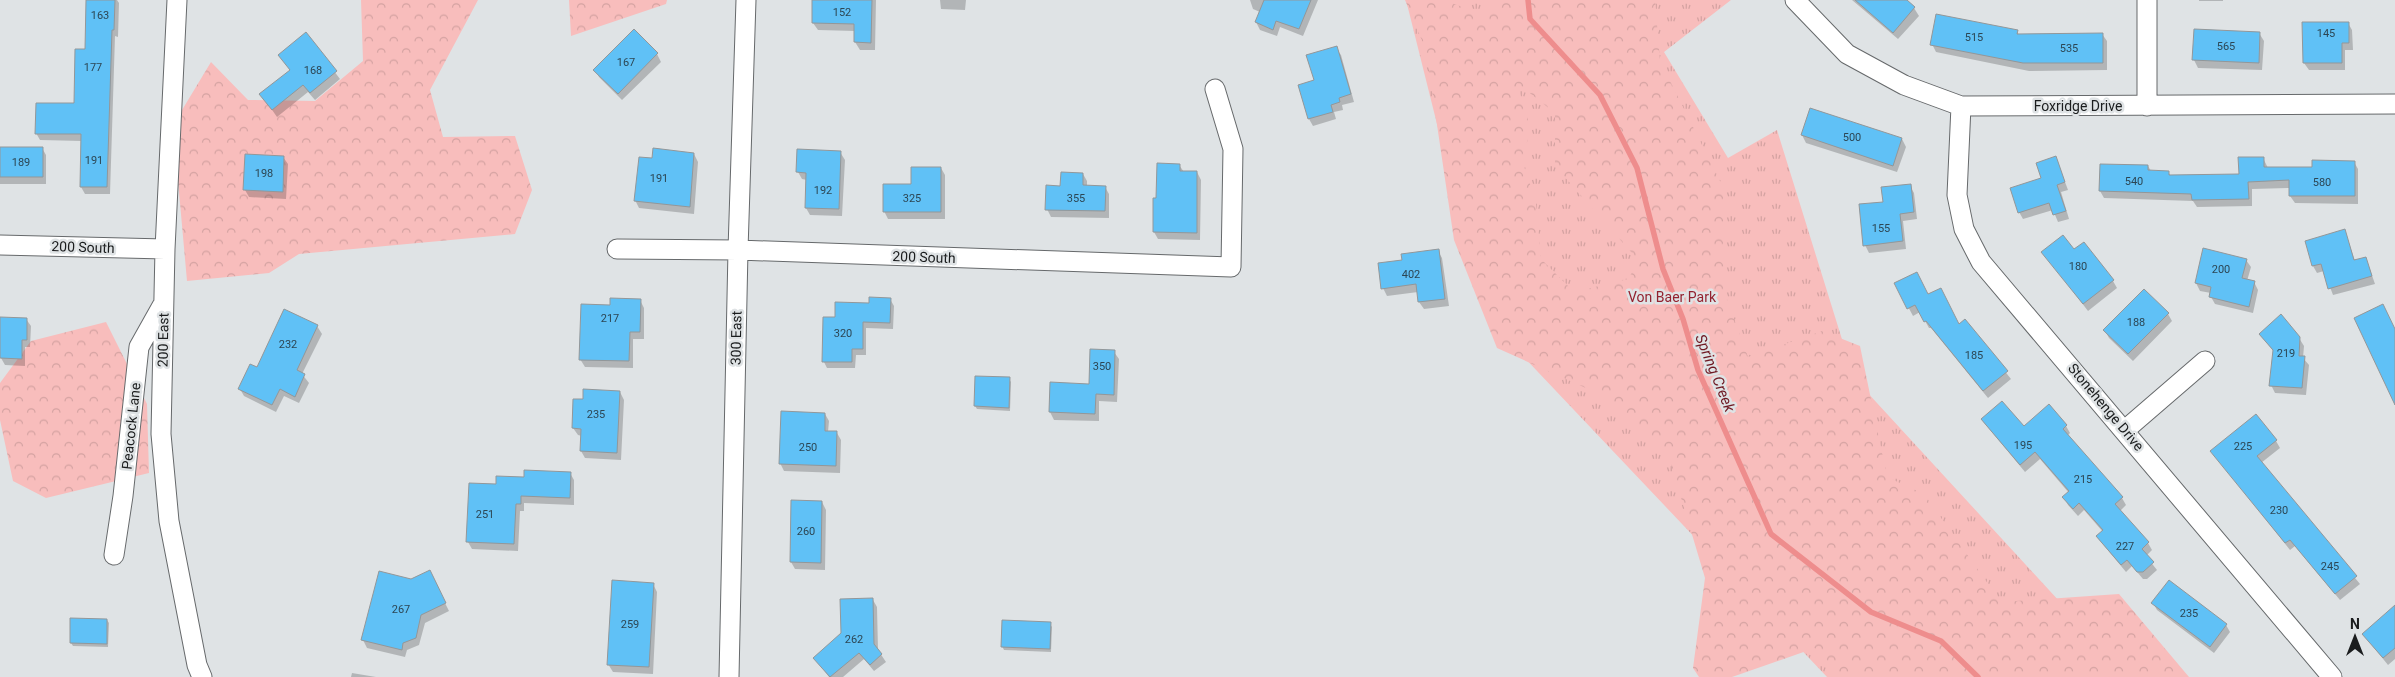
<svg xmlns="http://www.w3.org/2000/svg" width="2395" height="677" viewBox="0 0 2395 677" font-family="Roboto,sans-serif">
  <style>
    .grass { fill: url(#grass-tufts) }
    .forest { fill: url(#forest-crowns); fill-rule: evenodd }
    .shadow { fill: #0003 }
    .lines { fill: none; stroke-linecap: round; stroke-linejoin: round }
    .stream { stroke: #ee8d8d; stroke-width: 5.5 }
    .building { fill: #60c1f6; stroke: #939799 }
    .minor-casing { stroke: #66696b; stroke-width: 21 }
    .minor { stroke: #fff; stroke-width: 19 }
    .labels { text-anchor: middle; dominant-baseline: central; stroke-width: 5; stroke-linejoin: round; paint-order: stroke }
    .number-label { font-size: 11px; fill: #2c4654 }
    .street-label { font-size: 14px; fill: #1b1d1e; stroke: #dfe3e5 }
    .park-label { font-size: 14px; fill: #93212f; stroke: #dfe3e5 }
    .water-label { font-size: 15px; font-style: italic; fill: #6f1923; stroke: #dfe3e5 }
  </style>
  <defs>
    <pattern id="grass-tufts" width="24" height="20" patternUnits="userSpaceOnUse" patternTransform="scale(1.25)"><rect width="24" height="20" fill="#f8bdbc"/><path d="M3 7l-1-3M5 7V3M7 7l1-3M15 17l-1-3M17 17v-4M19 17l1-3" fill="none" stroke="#d4a2a1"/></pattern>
    <pattern id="forest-crowns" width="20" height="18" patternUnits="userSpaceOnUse" patternTransform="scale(1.25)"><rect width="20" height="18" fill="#f8bdbc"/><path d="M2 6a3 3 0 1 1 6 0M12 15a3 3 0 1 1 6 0" fill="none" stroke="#d4a2a1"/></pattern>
  </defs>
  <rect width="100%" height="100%" fill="#dfe3e5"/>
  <path class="grass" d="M1406 0H1731L1664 52 1728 158 1777 130 1854 378 2129 677H1827L1485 316Z"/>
  <path class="forest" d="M361 0H478L430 90 443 137 515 136 532 190 515 234 299 254 269 273 187 281 173 125 211 62 248 100 315 101 363 61Z
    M569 0H667L666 4 571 36Z
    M1405 0H1451L1454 4 1489 16 1498 0H1655L1660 61 1723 187 1724 291 1748 357 1822 331 1860 346 1887 477 1924 494 2001 602 2119 594 2189 677H1842L1815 648 1732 677H1699L1693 668 1705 578 1668 454 1608 398 1497 348 1454 240 1426 50ZM1517 83 1555 113V166L1639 261 1628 279 1574 292 1541 259 1536 203 1523 163 1530 127Z
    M106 322 147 404 149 473 46 498 13 481 0 420V383L31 341Z"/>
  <path class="shadow" d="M88 0H117L119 3 118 37 115 36 110 194H85L81 187 82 141 40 140 36 133 75 104 86 50Z
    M814 0H876L875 50H860L855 42V31L818 30 813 23Z
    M940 0H966L965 10 941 9Z
    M1250 0H1318L1303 36 1280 27 1277 36 1260 30 1256 22 1260 12 1253 9Z
    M1852 0H1905L1914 8 1919 16 1898 39Z
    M2199 0H2223V1H2199Z
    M2348 23 2352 30 2353 50H2345V70H2309L2304 63Z
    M634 31 657 54 661 62 622 100 599 77 595 70Z
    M2017 31 2019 35 2102 34 2107 41V70L2029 71 1936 52 1932 44Z
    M2259 33 2264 41 2262 70 2198 68 2194 60Z
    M306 34 340 79 315 100 308 92 277 117 261 94 291 71 284 62Z
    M1336 48 1341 55 1354 102 1342 105 1343 110 1334 112 1336 119 1313 126 1309 119 1315 81Z
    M1811 109 1902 139 1906 147 1897 172 1806 143 1802 135Z
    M0 148H42L46 155V184H0Z
    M840 152 845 160 842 216 810 215 806 208 807 180 802 179 798 172Z
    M694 154 698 162 694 214 639 208 635 200Z
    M283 157 288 164 286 199 249 197 245 190Z
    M2056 158 2068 190 2061 192 2069 219 2058 222 2053 210 2023 219 2019 212Z
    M2263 158 2268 168H2313L2354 162 2358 169V204L2295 203 2290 196V188L2252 189V206L2197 207 2193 201 2104 198 2100 191 2148 166 2151 171 2168 172 2171 176 2240 175Z
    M1179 165 1184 172H1197L1201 180 1200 240 1158 239 1154 232 1158 199Z
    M941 168 945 175V219H888L884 211Z
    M1083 174 1087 181V186L1105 187 1109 194V218L1051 217 1047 209 1061 187Z
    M1910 186 1914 193 1917 219 1903 221 1906 249 1869 253 1865 245 1884 203Z
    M2345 231 2355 261 2366 258 2375 284 2333 295 2324 271 2317 273 2313 266Z
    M2204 250 2246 260 2251 267 2247 281 2254 282 2258 290 2253 313 2215 304 2211 297V293L2200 291 2196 283Z
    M1438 251 1442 258 1449 306 1424 309 1419 302 1418 292 1387 296 1383 288 1403 261Z
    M2074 251 2113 281 2117 288 2088 311 2043 252Z
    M1896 284 1928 296 1959 325 1965 321 2011 379 1988 398 1931 328H1929L1920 312 1913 316Z
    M890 299 894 306 893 329 866 328V355H856L855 368H827L824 362 836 318 870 304Z
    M640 300 644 308V339H633V368L585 367 580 359 611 306Z
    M2168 314 2172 321 2133 361 2109 338 2105 331Z
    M26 319 31 326 30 347H25V366L5 365 1 358Z
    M317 326 322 334 302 374 309 383 299 403 284 396 276 412 244 396 240 389 257 368Z
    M2260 334 2299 338 2304 346 2303 358 2309 365 2306 395 2275 393 2271 385 2274 352Z
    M1114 352 1119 359 1117 402 1099 401V421L1054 420 1050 412 1051 383 1090 385Z
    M977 378 1009 379 1011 382 1010 411 977 409 975 406Z
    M620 392 624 400 621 460 585 458 581 451 582 436 578 435 573 428 584 401Z
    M825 414 829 421 828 432 837 433 841 440 840 473 784 471 780 463Z
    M1982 420 2023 427 2066 426 2070 433 2067 436 2122 498 2126 505 2120 511 2148 543 2152 550 2146 556 2157 570 2147 579H2143L2132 566 2126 572 2097 537 2103 532 2084 510 2078 516 2068 505 2064 497 2069 493 2040 459 2025 472Z
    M2276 441 2280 448 2261 463 2360 584 2340 600 2295 546 2290 550 2212 451Z
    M570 473 574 480V505L524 503V511H520L518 551 472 549 468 542 525 479Z
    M822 502 826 510 825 570 795 569 791 562Z
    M433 579 449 611 425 623 419 645 407 650 405 657 367 648 363 640 411 580Z
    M653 584 657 592 653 674 613 672 608 664Z
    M873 600 877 607 878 650 886 662 874 671 864 659 843 677H829L815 658 842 634Z
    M2153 603 2226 625 2230 632 2214 653 2157 610Z
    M2395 607V659L2388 665 2363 634Z
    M71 619 107 620 109 623 108 647 73 646 71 643Z
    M1050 624 1052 627 1051 652 1004 650 1002 646Z
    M352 673 376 677H351Z"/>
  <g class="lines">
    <path class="stream" d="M1528 0 1530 19 1600 95 1637 168 1663 269 1683 319 1698 370 1771 534 1871 612 1941 641 1978 677"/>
  </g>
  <path class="building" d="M86 0H115L114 30H112L107 187H80L81 134H35L36 103H74L75 49H85Z
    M812 0H872L871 43 854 42V24L812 23Z
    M1264 0H1311L1299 29 1276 21 1273 30 1255 22Z
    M1855 0H1907L1915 7 1893 33Z
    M1936 14 2018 30 2017 34 2103 33V63H2023L1930 45Z
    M2302 22H2349V43H2342V63H2303Z
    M634 29 658 53 618 94 593 70Z
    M2194 29 2260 32 2259 63 2192 60Z
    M306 32 337 71 310 93 303 85 272 110 259 94 290 70 278 55Z
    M1337 46 1351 94 1339 98 1340 102 1331 105 1333 112 1308 119 1298 85 1314 80 1306 55Z
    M1810 108 1902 138 1893 166 1801 135Z
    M0 147H43V177H0Z
    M653 148 694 153 690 207 634 201 639 157 652 158Z
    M797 149 841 151 839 209 805 208 806 173 796 172Z
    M245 154 284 156 283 192 243 190Z
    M2056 156 2065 182 2057 185 2066 211 2053 215 2049 203 2018 213 2010 188 2041 178 2036 163Z
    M2238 157H2264V167H2312V160L2355 161V196H2289V180L2248 182 2249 199 2192 200 2191 194 2099 191 2100 164 2148 165V170L2169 171V175L2239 174Z
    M1157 163 1180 164V171H1197V233L1153 232V198H1156Z
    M911 167H941V212H883V184H911Z
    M1061 172 1083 173V185L1106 186 1105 211 1045 210 1046 185 1060 186Z
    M1911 184 1914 212 1900 214 1903 241 1863 246 1859 204 1883 202 1881 187Z
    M2345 229 2354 260 2366 257 2372 276 2328 289 2321 264 2312 266 2305 241Z
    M2063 235 2074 249 2084 242 2114 280 2083 304 2041 252Z
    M2203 248 2247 259 2242 278 2255 281 2249 307 2209 297 2211 287 2195 283Z
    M1439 249 1445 299 1418 302 1416 284 1381 289 1378 263 1402 260 1401 254Z
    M1917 272 1928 294 1941 288 1959 324 1965 319 2008 371 1983 391 1926 321 1924 322 1915 305 1907 309 1894 283Z
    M2144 289 2169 313 2128 354 2103 330Z
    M869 297 891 298 890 323 863 322V349H852V362H822L823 317H835V302L869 303Z
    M610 298 641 299 640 332H630L629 361 579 360 581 304 610 305Z
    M2383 304 2395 329V405L2354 318Z
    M284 309 318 325 297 370 305 374 295 397 280 389 272 405 238 389 250 364 257 367Z
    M2281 314 2300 337 2299 356H2305L2302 388 2269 386 2273 350 2259 334Z
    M0 317 27 318V340H22V359L0 358Z
    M1090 349 1115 350 1114 395 1096 394 1095 414 1049 412 1050 382 1089 384Z
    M975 376 1010 377 1009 408 974 406Z
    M583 389 620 391 617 453 580 451 581 429 572 428 573 399H583Z
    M2002 401 2024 426 2049 404 2067 425 2063 429 2123 497 2115 504 2149 542 2142 549 2154 562 2143 572H2137L2127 560 2121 565 2096 536 2103 530 2079 503 2073 509 2062 497 2069 491 2035 452 2020 465 1981 419Z
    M781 411 825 413V431H837L836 466 779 464Z
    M2256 414 2277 440 2257 456 2357 576 2335 594 2290 540 2285 543 2210 451Z
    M524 470 571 472 570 498 521 496V504H516L514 544 466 542 469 483 496 484V476L524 477Z
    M791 500 822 501 821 563 790 562Z
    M430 570 446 603 421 615 416 638 403 643 402 650 361 640 379 571 411 579Z
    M612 580 654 583 649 667 607 665Z
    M2169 580 2227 624 2210 647 2151 603Z
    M873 598 874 644 882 654 870 665 859 653 830 677 813 658 841 633 840 599Z
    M2395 605V648L2383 658 2362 634Z
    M70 618 107 619V644L70 643Z
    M1002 620 1051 622 1050 649 1001 647Z"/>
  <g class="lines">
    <defs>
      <path id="minor" d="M177 0 165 249 161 434 169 521 197 665 202 677
        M1795 0 1847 54 1904 85 1961 106 2395 104
        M1961 106 1957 195 1964 229 1981 262 2332 677
        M2147 106V0
        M0 245 165 249
        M617 249 738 250 1231 267 1233 149 1215 89
        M2125 430 2205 361
        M114 555 123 496 139 347 162 306
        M729 677 738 250 746 0"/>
    </defs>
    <use href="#minor" class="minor-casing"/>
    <use href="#minor" class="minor"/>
  </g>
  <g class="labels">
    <g class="number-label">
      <text x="842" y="12">152</text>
      <text x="100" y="15">163</text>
      <text x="2326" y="33">145</text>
      <text x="1974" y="37">515</text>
      <text x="2226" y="46">565</text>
      <text x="2069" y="48">535</text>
      <text x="626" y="62">167</text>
      <text x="93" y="67">177</text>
      <text x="313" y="70">168</text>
      <text x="1852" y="137">500</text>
      <text x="94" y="160">191</text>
      <text x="21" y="162">189</text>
      <text x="264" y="173">198</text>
      <text x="659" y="178">191</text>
      <text x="2134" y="181">540</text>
      <text x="2322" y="182">580</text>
      <text x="823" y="190">192</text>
      <text x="912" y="198">325</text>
      <text x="1076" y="198">355</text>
      <text x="1881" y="228">155</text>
      <text x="2078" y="266">180</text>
      <text x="2221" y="269">200</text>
      <text x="1411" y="274">402</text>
      <text x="610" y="318">217</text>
      <text x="2136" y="322">188</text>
      <text x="843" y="333">320</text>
      <text x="288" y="344">232</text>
      <text x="2286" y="353">219</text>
      <text x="1974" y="355">185</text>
      <text x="1102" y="366">350</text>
      <text x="596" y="414">235</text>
      <text x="2023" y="445">195</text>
      <text x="2243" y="446">225</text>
      <text x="808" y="447">250</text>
      <text x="2083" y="479">215</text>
      <text x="2279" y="510">230</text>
      <text x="485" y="514">251</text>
      <text x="806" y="531">260</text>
      <text x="2125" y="546">227</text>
      <text x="2330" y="566">245</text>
      <text x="401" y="609">267</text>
      <text x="2189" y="613">235</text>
      <text x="630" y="624">259</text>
      <text x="854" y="639">262</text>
    </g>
    <g class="street-label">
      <text x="2078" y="106">Foxridge Drive</text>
      <text transform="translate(83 247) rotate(2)">200 South</text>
      <text transform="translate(924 257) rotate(2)">200 South</text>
      <text transform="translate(736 338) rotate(-89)">300 East</text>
      <text transform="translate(163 340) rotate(-89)">200 East</text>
      <text transform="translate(2106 407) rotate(50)">Stonehenge Drive</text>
      <text transform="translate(131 426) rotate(-84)">Peacock Lane</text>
    </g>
    <g class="park-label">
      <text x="1672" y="297">Von Baer Park</text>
    </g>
    <g class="water-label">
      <text transform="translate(1715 373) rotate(68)">Spring Creek</text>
    </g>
  </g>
  <g transform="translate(2355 637)" stroke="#dfe3e5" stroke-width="4" paint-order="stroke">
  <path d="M0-4L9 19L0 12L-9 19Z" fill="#1b1d1e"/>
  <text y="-8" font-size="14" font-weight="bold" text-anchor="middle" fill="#1b1d1e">N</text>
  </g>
</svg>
